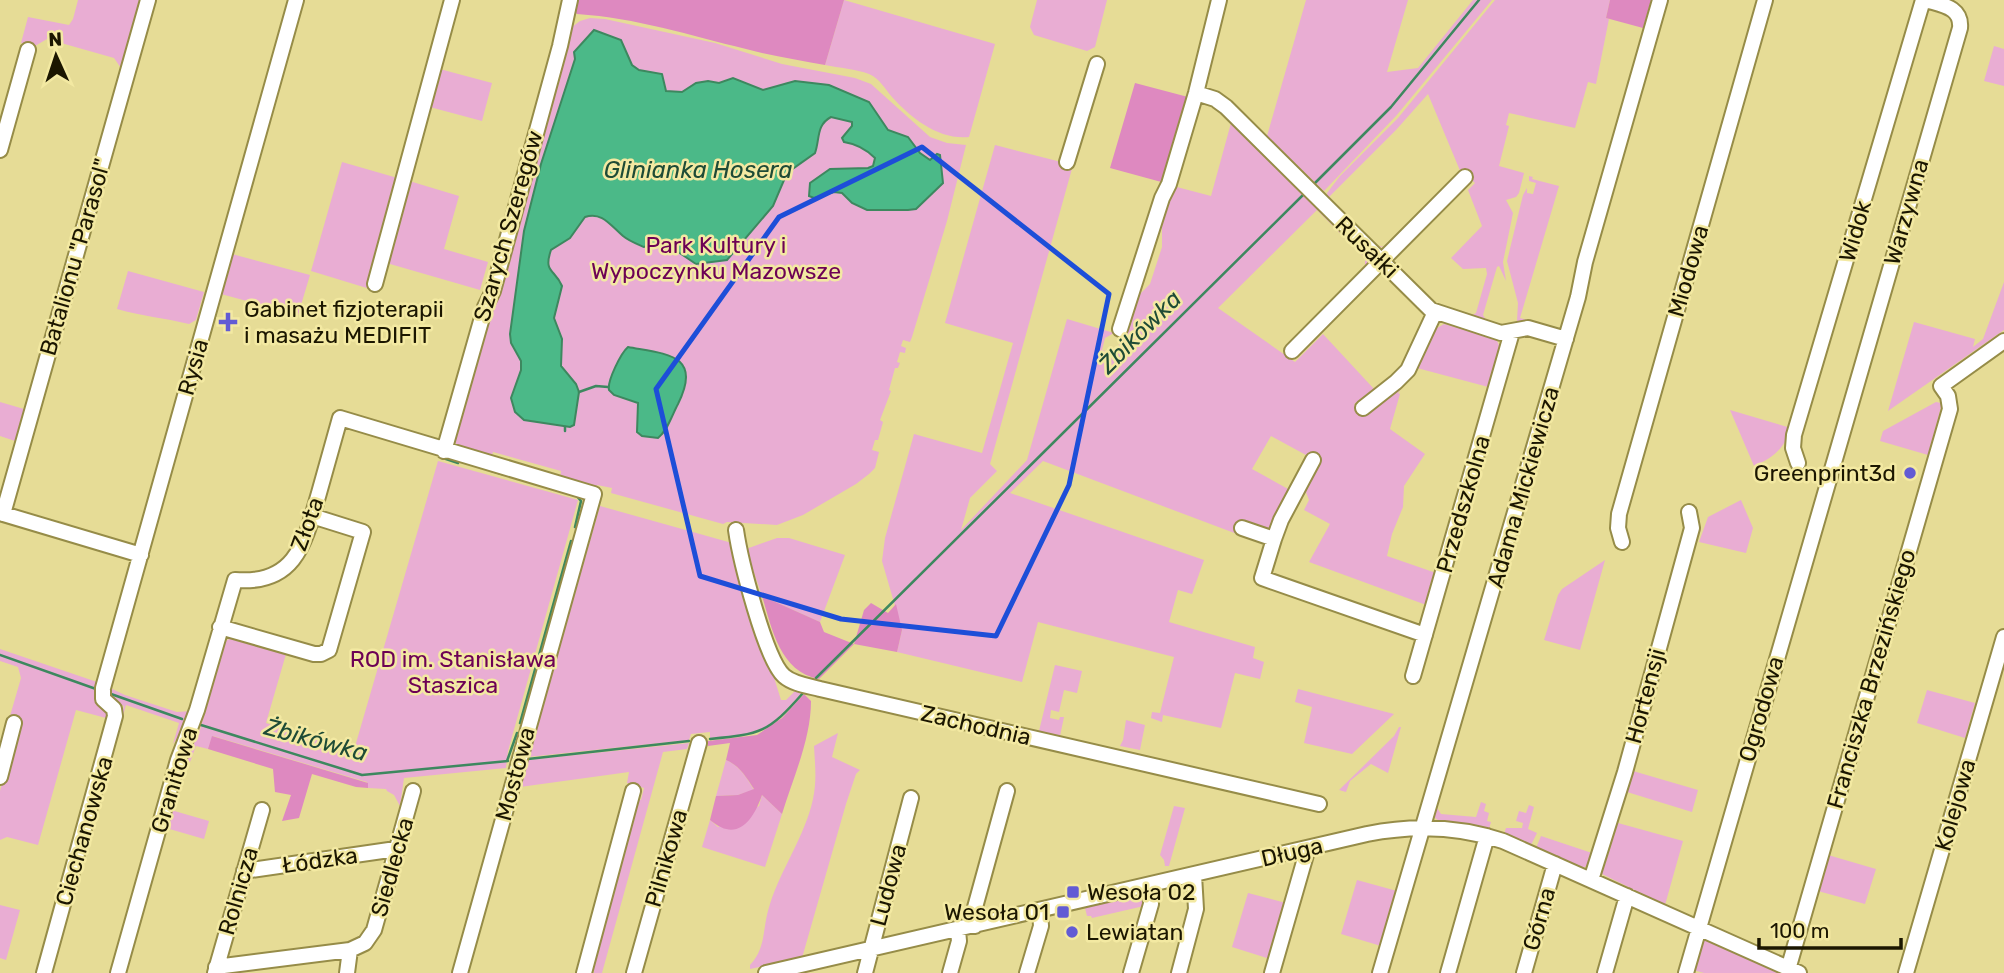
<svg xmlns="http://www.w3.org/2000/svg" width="2004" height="973" viewBox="0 0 2004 973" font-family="Rubik,sans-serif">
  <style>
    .green { fill: #e9add3 }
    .forest { fill: #de89c0 }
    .water { fill: #4bb988; stroke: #3d885f; stroke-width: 2 }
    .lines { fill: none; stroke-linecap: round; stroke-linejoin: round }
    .stream { stroke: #3d885f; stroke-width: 2.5 }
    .minor-casing { stroke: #968c48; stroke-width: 18 }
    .minor { stroke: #fff; stroke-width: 14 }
    .marked { fill: none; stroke: #1d4ed8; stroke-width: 5; stroke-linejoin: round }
    .poi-dot { fill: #625bd4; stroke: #f3e9a2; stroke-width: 2.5 }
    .labels { text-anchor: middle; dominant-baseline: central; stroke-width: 5; stroke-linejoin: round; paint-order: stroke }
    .street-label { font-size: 23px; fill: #1b1600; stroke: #f3e9a2 }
    .park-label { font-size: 23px; fill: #6d0155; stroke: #f3e9a2 }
    .poi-label { font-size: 23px; fill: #1b1600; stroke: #f3e9a2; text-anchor: start }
    .water-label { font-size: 24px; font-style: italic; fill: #1e4b36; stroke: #f3e9a2 }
  </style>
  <rect width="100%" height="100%" fill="#e6dc96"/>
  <path class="green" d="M78 0H145L126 69 121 68 114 58 47 39 35 46 21 43 28 17 69 25 73 19Z
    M844 0 995 44 969 137C939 140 912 119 892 97 885 89 880 79 869 74 856 69 839 68 825 65Z
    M1037 0H1107L1095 47 1087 51 1034 35 1030 27Z
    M1306 0H1408L1387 72 1418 68 1473 0H1492L1396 116 1324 191 1267 136Z
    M1495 0H1610L1606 18 1609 19 1596 84 1588 82 1575 128 1509 113 1506 125 1509 126 1499 166 1524 173 1519 193 1516 197 1506 200 1513 213 1503 262 1506 281 1499 266 1497 267 1483 315 1486 320 1471 316 1476 313 1487 274 1486 268 1463 269 1451 258 1482 226 1468 190 1475 183 1464 173H1461L1428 94 1396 130 1329 197 1377 246H1387L1377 247 1328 198 1327 193 1340 176 1398 118Z
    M590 18 605 19 715 43 782 64 855 78 871 84 930 137 947 143 966 145 947 221 912 337 910 342 903 340 901 346 906 348 905 353 900 352 897 362 900 363 898 368H895L889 390 891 391 880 420 883 422 878 440H875L872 450 879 452 875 468 869 474 856 484 803 515 777 525 727 522 723 524 611 493 612 488 597 485 596 489 560 480 561 471 493 452 490 461 459 448 455 442 568 30 580 21Z
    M1994 46 2004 49V86L1984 81Z
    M436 68 492 83 482 121 426 106Z
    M1231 123 1366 258 1368 262 1365 268V258L1317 210 1218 308 1295 362 1323 334 1374 389 1354 404 1365 411 1435 329 1444 324 1496 338 1500 348H1502L1492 388 1417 368 1398 393 1400 394 1390 429 1425 454 1404 486 1403 507 1392 534 1387 556 1439 574 1429 606 1309 562 1330 524 1304 510 1309 500 1306 492 1317 461 1271 436 1252 469 1288 489 1275 515 1272 530 1269 532 1241 525 1237 534 1043 461 1010 493 1204 560 1192 594 1178 590 1169 622 1255 647 1253 658 1264 662 1260 679 1235 673 1221 728 1163 715 1162 722 1151 718 1152 712 1160 713 1174 657 1038 622 1022 682 897 652 902 630 882 561 885 538 914 434 982 453 1013 343 945 323 995 145 1073 165 990 464 997 471 970 498 961 530 1027 460 1067 319 1114 333 1105 338 1102 350 1113 353 1117 351 1134 300 1150 284 1162 247V227L1173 186 1211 196Z
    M342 162 401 179 370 289 311 271Z
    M1529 176 1533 177 1532 179 1559 186 1520 318 1530 321 1519 324 1517 321 1518 303 1507 261 1523 195 1527 188V193L1533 194 1536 183 1529 181Z
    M406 180 459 196 444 249 488 262 480 290 390 264 389 246Z
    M232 254 310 275 298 315 221 294Z
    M128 271 204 292 196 320 189 324C164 318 142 316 117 309Z
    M2004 282V330L1888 411 1914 322 1975 339 1973 347 1983 339Z
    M0 402 24 409 15 441 0 436Z
    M1936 402 1941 403V407L1928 455 1880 441 1883 431Z
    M1730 410 1791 428C1784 449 1774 457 1754 466Z
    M438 461 578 500 508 751 506 768 404 778 400 806 394 795 387 791 386 789 368 788 367 782 213 736 208 749 196 746 190 762 185 763 197 729 200 730 224 642 231 638 286 654 266 723 354 750Z
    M1741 500 1753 528 1746 553 1699 542 1708 517Z
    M600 506 732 543 781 700H786L796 690 802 693C788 707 774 726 755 733 741 737 724 736 710 738V732L691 734 689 740 528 757Z
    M777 538H789L845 555 820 622 762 596 746 549Z
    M1605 560 1580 650 1544 640 1558 595 1562 589Z
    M0 649 100 683 108 710 106 718 76 710 38 845 7 837 0 840V791L18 720 10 716 21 678 18 667 0 661Z
    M1055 665 1082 671 1077 693 1064 690 1059 712 1051 710 1050 718 1059 720 1060 717H1064L1060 736 1039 731Z
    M110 688 125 695 177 712 191 711 181 739 177 738 173 744 179 723 126 705 117 736 116 734 124 706 108 699Z
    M1298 689 1394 714 1352 754 1304 743 1312 707 1295 702Z
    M1927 690 1975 703 1965 738 1917 723Z
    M1126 720 1145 725 1140 750 1120 746 1123 740Z
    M1399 727H1401L1388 773 1371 764 1350 781 1346 792 1339 790 1394 736Z
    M838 733 832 757 860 770 856 774 846 804 802 958 750 969V965C767 947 762 927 770 904 781 869 805 836 813 799 817 780 815 765 814 746Z
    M689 743 687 749 663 752 602 973H594V968L588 966 636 799 641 800 644 788 627 783 629 772 520 787 528 760Z
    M726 760C740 766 746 777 754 790L738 795 716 796Z
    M1633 771 1698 790 1692 812 1627 792Z
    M762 795 782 814 765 867 702 847 710 820 718 827 759 806Z
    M1481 802 1486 804 1484 811 1489 813 1487 821 1491 822 1489 829 1439 821 1434 817 1437 808 1441 814 1476 817Z
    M1529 805 1534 807 1528 829 1537 833 1531 845 1504 834 1506 828H1522L1523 823 1516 821 1519 811 1526 813Z
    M1174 806 1185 808 1169 866H1165L1164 860 1160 855Z
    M171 810 209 821 204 839 166 828Z
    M1618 823 1683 841 1665 905 1602 874Z
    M1541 836 1592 853 1589 865 1582 868 1536 848Z
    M1828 855 1876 869 1865 904 1818 891Z
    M1357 880 1397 891 1381 946 1341 934Z
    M1248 893 1286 903 1270 959 1232 947Z
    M1139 895 1143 898 1144 906 1092 918 1091 916H1087L1085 908Z
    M0 905 20 910 6 960 0 958Z
    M1705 939 1773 969 1777 973H1704L1693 970 1702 940Z"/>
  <path class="forest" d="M575 0H844L825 65C799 60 772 56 746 49 688 35 637 18 577 14L572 9Z
    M1610 0H1651L1643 28 1606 18Z
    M1135 83 1188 97 1165 183 1110 168Z
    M762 596 820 622 824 632 854 644 864 610 871 603 888 613 896 604 902 630 897 652 854 644 819 679C780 672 772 629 762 596Z
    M804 694 811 701C811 739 793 778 782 814L762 795C753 821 737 843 710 820L716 796 738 795 754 789C746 777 740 766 726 760L730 743 708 746V741L757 735 782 718Z
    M212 736 368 783V788L356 787 312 774 299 818 282 821 291 795 275 792 273 769 208 749Z"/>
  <path class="water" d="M594 30 621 40 632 65 639 70 662 74 666 91 682 92 696 83 708 81 719 83 733 78 763 90 795 81 829 85 869 102 888 130 908 137 920 153 930 160 937 154 940 155 943 183 916 209 908 210H867L852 203 842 193 834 192 814 198 809 196 810 183 830 169 868 168 873 166 875 158C866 149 857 144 844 142L842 138 852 126V122L831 117C816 125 820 139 815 153L787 173 773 206 727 260 696 264 662 241 644 247C637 244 629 241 623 236 611 226 602 211 585 217L570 238 551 250C543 273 555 269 562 286L554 318 562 339 561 366 576 384 579 392 574 425 570 427 524 420 515 412 511 398 521 370V361L511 343 510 334 524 231 541 164 575 59 574 52Z
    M628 347C666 354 703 354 678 404 672 415 668 430 658 438L642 436 637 432 638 403 614 395 609 390C607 381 621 353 628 347Z"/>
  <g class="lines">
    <path class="stream" d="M1313 185 1391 107 1479 0
      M579 392 596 386 608 387
      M565 431V427
      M443 458 458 463
      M492 471 502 474
      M575 527 581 501 576 495
      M0 655 96 689
      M816 678 1306 192
      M111 694 182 719
      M520 723 571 541
      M201 725 362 775 508 761
      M710 739C761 734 768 733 803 693
      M528 759 689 741
      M507 761 517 733"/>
    <defs>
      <path id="minor" d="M1196 93 1215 99 1226 107 1431 310 1501 333 1528 328 1566 339
        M0 150 28 50
        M1067 162 1097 64
        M375 284 452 0
        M1120 329 1162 198 1169 184 1196 93 1219 0
        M1292 351 1465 177
        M1363 408 1396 382 1408 370 1435 312
        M444 451 485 307 493 291 560 46 570 0
        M1798 463 1793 448 1794 435 1923 0
        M0 513 141 555
        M3 514 148 0
        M1242 528 1274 539 1281 520 1313 460
        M736 530C740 558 765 659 784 676 793 684 809 686 820 689L1319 804
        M1274 539 1262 578 1425 635
        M1622 542 1618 528 1619 514 1765 0
        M220 627 314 654H321L329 650 363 532 312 516
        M1413 676 1512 332
        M0 777 14 723
        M244 871 396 849
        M1591 880 1625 772 1692 528 1689 512
        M975 926 974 911 1007 791
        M216 967 350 950
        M44 973 115 716 114 709 103 699V688L296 0
        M118 973 178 760 197 710 235 580C297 585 305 541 319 493 326 468 333 443 340 418L594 494 460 973
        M215 973 262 810
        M347 973 350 950 365 943 374 930 413 791
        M584 973 633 791
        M634 973 699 743
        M766 973 1367 834C1413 825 1458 826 1503 841L1799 973
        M865 973 911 798
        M950 973 959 941 958 930
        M1027 973 1041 926 1040 911
        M1131 973 1151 904 1150 885
        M1179 973 1196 909 1194 875
        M1272 973 1308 848
        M1380 973 1578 297 1585 262 1660 0
        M1448 973 1487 836
        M1524 973 1555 864
        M1605 973 1627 896
        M1686 973 1960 28C1962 7 1942 5 1926 0
        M1787 973 1950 409 1948 396 1941 386 2004 341
        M1906 973 2004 637"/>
    </defs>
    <use href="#minor" class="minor-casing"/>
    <use href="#minor" class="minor"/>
  </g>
  <path class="marked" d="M922 147 1109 294 1069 485 996 636 841 619 700 576 656 389 779 217Z"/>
  <g class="poi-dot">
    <path d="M224.5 311.5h7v7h7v7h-7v7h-7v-7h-7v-7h7z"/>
    <circle cx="1910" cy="473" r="7"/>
    <rect x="1066" y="885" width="14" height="14" rx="3.5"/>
    <rect x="1056" y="905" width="14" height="14" rx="3.5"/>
    <circle cx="1072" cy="932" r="7"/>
  </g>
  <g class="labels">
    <g class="street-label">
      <text transform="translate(1906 212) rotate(-74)">Warzywna</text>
      <text transform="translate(508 226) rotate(-74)">Szarych Szeregów</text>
      <text transform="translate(1855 231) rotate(-74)">Widok</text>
      <text transform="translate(1367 247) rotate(44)">Rusałki</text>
      <text transform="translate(75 257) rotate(-74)">Batalionu "Parasol"</text>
      <text transform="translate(1688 271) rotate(-74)">Miodowa</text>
      <text transform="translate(193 367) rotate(-74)">Rysia</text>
      <text transform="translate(1523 487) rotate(-74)">Adama Mickiewicza</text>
      <text transform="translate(1463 504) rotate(-74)">Przedszkolna</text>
      <text transform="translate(307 524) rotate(-70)">Złota</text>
      <text transform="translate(1871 679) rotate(-74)">Franciszka Brzezińskiego</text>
      <text transform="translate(1645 696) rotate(-75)">Hortensji</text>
      <text transform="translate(1761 709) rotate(-74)">Ogrodowa</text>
      <text transform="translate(976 725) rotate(13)">Zachodnia</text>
      <text transform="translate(515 774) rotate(-75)">Mostowa</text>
      <text transform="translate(174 780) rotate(-73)">Granitowa</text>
      <text transform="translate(1955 805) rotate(-74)">Kolejowa</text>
      <text transform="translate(84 831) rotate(-74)">Ciechanowska</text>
      <text transform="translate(1292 852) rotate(-13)">Długa</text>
      <text transform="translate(666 858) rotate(-74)">Pilnikowa</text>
      <text transform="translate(320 860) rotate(-8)">Łódzka</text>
      <text transform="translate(392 867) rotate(-74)">Siedlecka</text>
      <text transform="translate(888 885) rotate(-75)">Ludowa</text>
      <text transform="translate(238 891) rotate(-74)">Rolnicza</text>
      <text transform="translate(1539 919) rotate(-74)">Górna</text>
    </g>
    <g class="park-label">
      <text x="716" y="245">Park Kultury i<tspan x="716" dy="26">Wypoczynku Mazowsze</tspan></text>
      <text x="453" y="659">ROD im. Stanisława<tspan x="453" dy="26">Staszica</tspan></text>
    </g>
    <g class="poi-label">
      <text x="244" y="309">Gabinet fizjoterapii<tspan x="244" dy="26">i masażu MEDIFIT</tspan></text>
      <text x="1896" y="473" text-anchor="end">Greenprint3d</text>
      <text x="1087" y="892">Wesoła 02</text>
      <text x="1049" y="912" text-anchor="end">Wesoła 01</text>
      <text x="1086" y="932">Lewiatan</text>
    </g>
    <g class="water-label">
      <text x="698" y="170">Glinianka Hosera</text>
      <text transform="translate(1140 332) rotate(-45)">Żbikówka</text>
      <text transform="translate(316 740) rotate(15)">Żbikówka</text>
    </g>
  </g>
  <g transform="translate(56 56) rotate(357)" stroke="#f3e9a2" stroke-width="5" paint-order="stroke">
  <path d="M0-5L12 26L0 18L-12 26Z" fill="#1b1600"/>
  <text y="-10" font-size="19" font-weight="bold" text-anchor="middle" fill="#1b1600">N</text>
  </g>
  <path d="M1759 938v10h142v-10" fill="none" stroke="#1b1600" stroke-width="3.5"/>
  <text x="1770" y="938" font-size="21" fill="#1b1600" stroke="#f3e9a2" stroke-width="5" paint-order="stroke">100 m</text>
</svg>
